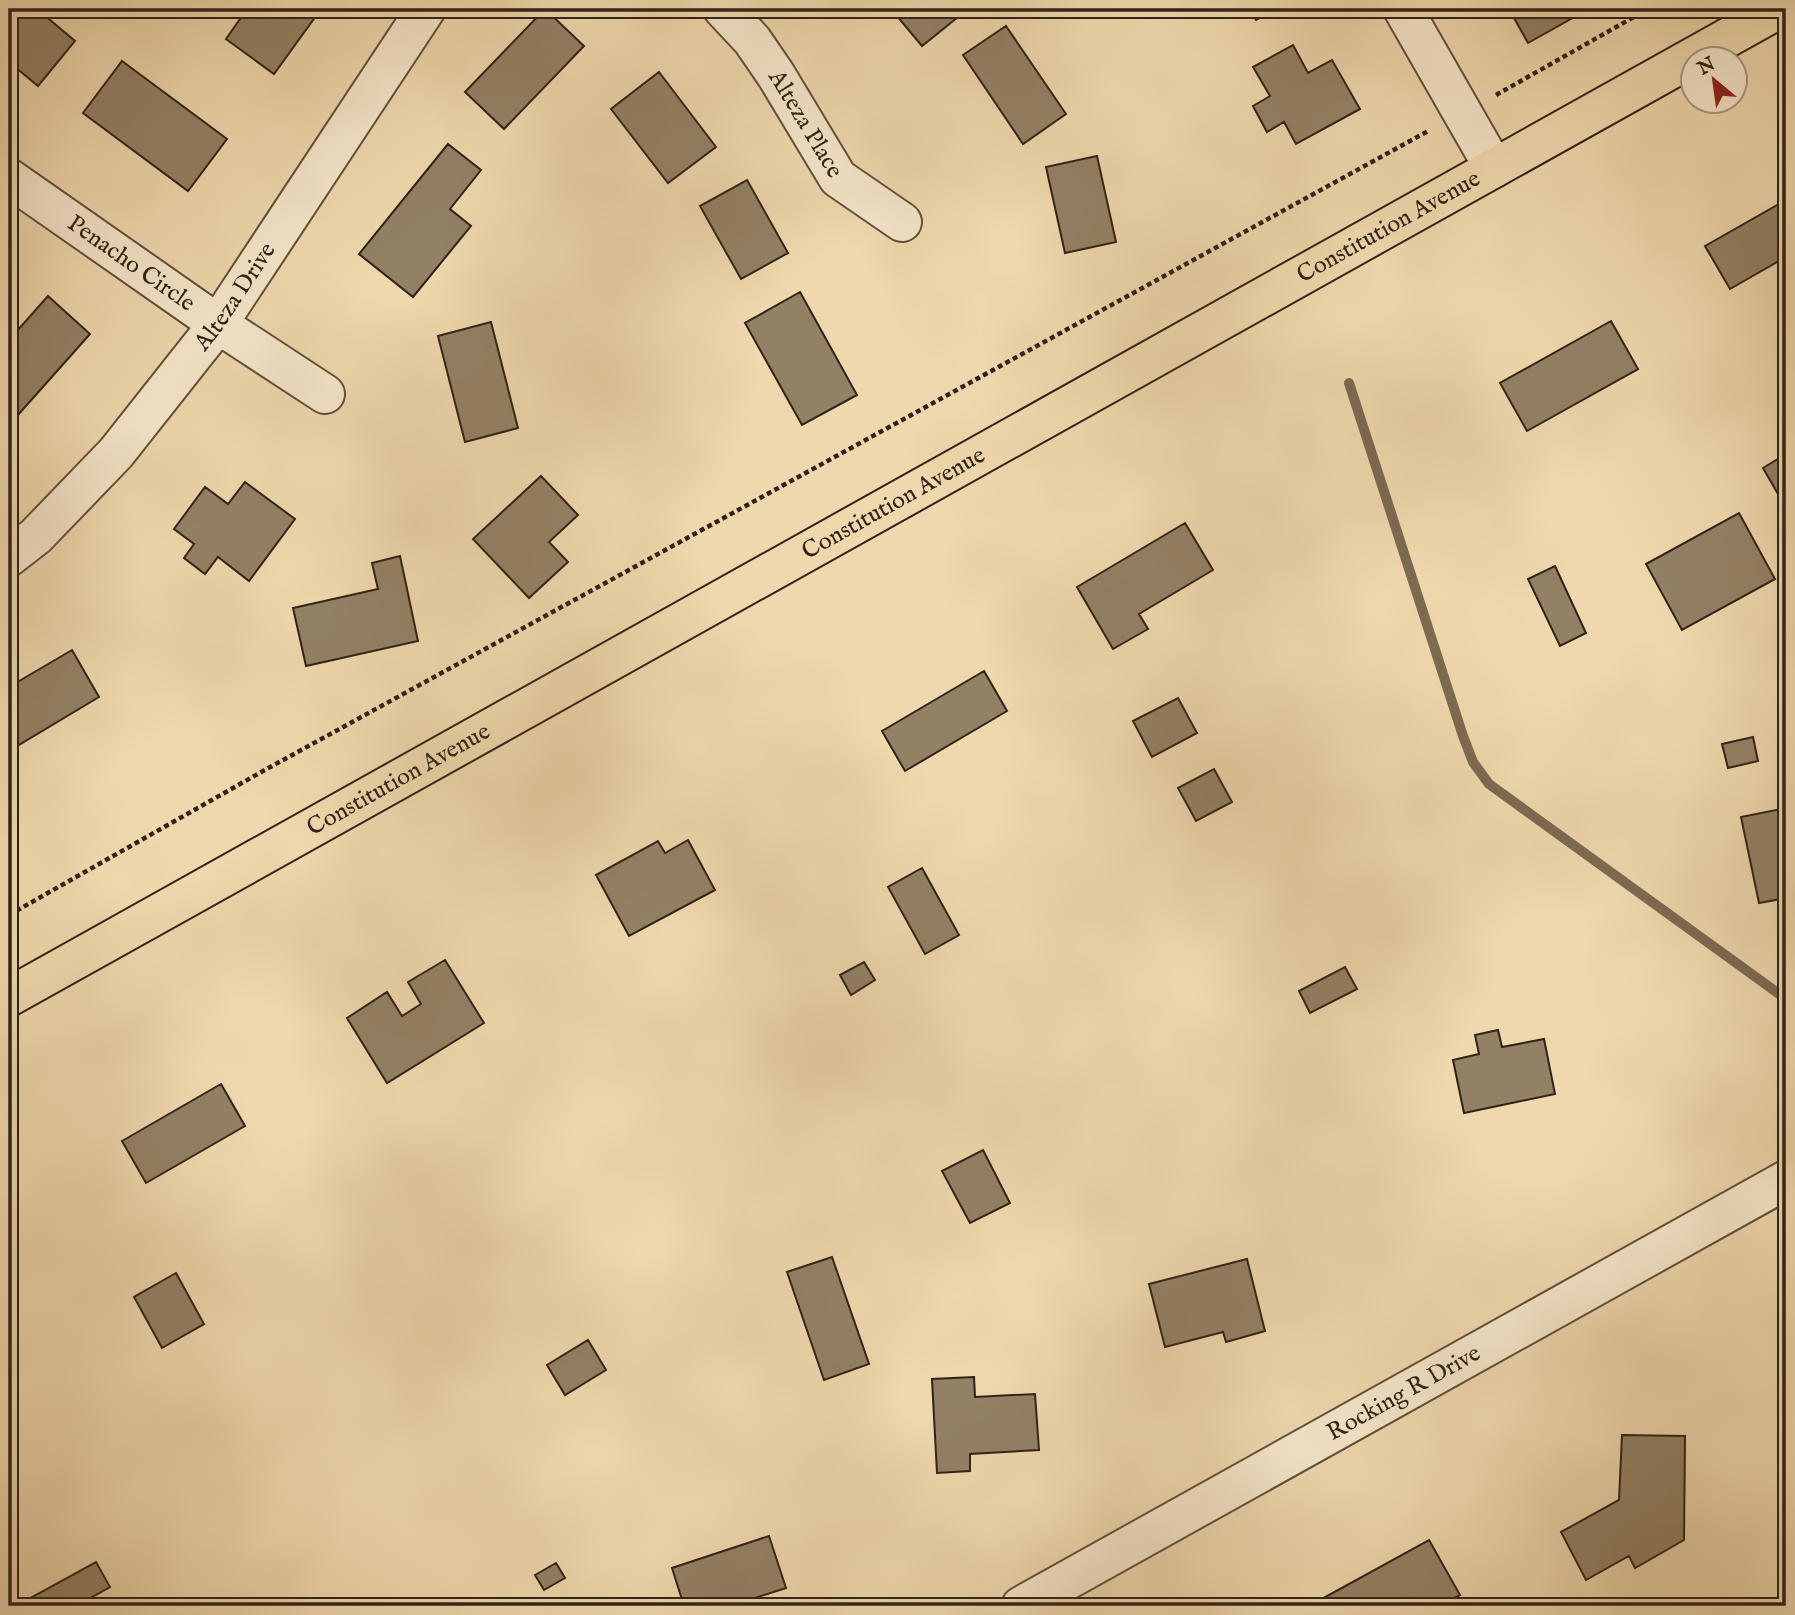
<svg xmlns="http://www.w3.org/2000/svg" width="1795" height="1615" viewBox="0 0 1795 1615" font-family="'IM FELL English',serif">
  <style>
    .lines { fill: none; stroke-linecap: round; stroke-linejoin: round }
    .stream { stroke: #7c6a53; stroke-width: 10 }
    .building { fill: #938165; stroke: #302218; stroke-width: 2 }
    .minor-casing { stroke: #60503d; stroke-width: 42 }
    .major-casing { stroke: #302218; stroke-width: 42 }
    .path { stroke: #302218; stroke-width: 4.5; stroke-dasharray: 5 3.5; stroke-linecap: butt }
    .minor { stroke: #f5e6ca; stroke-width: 38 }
    .major { stroke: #efd8ad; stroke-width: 38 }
    .labels { text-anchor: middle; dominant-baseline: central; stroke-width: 5; stroke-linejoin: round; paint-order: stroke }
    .street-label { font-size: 24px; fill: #302218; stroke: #f5e6ca }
  </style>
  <rect width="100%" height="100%" fill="#efd8ad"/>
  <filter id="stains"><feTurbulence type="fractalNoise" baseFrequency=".00286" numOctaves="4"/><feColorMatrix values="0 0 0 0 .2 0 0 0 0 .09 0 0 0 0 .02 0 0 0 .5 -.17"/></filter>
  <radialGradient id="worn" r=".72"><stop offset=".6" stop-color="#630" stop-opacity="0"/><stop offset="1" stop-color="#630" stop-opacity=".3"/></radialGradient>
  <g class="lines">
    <path class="stream" d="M1349 383 1463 736 1473 762 1489 784 1786 999"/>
  </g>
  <path class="building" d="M9 9H37L75 41 38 86 9 62Z
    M247 9H321L274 74 226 39Z
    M545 9 584 46 504 129 465 92Z
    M891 9H968L922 46Z
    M1250 9H1277L1256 20Z
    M1509 9H1572L1576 16 1528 43Z
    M1006 26 1066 114 1023 144 963 55Z
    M1293 45 1308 73 1332 60 1360 109 1296 144 1284 122 1267 132 1253 106 1270 96 1253 67Z
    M122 61 227 139 188 191 83 113Z
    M659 72 716 147 668 183 611 109Z
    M448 144 481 170 450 209 471 226 413 297 359 254Z
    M1097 156 1116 242 1065 253 1046 167Z
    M747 180 788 253 741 279 700 206Z
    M1786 200V257L1730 289 1705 246Z
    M800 292 857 395 802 425 745 323Z
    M48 296 90 334 9 425V340Z
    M1611 321 1638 369 1527 431 1500 383Z
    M491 322 518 428 465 442 438 336Z
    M1786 454V508L1763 468Z
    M541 476 578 515 549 542 568 562 529 598 473 539Z
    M245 482 295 519 249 581 218 557 205 574 184 558 194 544 174 529 205 487 228 504Z
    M1739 513 1775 579 1682 630 1646 564Z
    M1185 523 1213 570 1139 614 1148 629 1113 649 1077 587Z
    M400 556 418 641 306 666 293 608 378 589 372 563Z
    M1555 566 1586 633 1560 646 1528 579Z
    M72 650 99 697 17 746 9 732V687Z
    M984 671 1007 711 905 771 882 731Z
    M1178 698 1197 733 1152 757 1133 721Z
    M1753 737 1758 761 1728 768 1722 744Z
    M1214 769 1232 802 1196 821 1178 788Z
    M1786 808V898L1759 903 1741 817Z
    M688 840 715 890 629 936 596 875 658 841 665 853Z
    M922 868 959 935 925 954 888 887Z
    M445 960 484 1023 387 1083 347 1018 387 992 402 1016 421 1004 408 982Z
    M864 962 875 980 851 995 840 975Z
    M1345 967 1357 989 1310 1013 1299 991Z
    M1498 1030 1502 1047 1544 1039 1555 1094 1464 1113 1453 1060 1479 1054 1475 1035Z
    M221 1084 245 1126 146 1183 122 1141Z
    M983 1150 1010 1203 970 1223 942 1171Z
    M832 1257 869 1364 824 1380 787 1272Z
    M1247 1259 1265 1331 1226 1342 1223 1332 1165 1347 1149 1284Z
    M176 1273 204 1324 162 1348 134 1297Z
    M588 1340 606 1370 565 1395 547 1365Z
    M974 1377 975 1397 1035 1394 1039 1450 970 1454V1471L937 1473 932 1379Z
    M1622 1435 1685 1436 1684 1540 1635 1568 1629 1556 1586 1580 1561 1532 1619 1500Z
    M769 1536 786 1588 730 1606H684L672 1568Z
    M1429 1540 1460 1595 1439 1606H1309Z
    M96 1562 110 1587 76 1606H27L25 1601Z
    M556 1563 565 1578 544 1590 535 1575Z"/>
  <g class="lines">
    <defs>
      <g id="minor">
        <path id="s1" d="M723 9 752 40 776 75 838 178 902 222"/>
        <path d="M1403 9 1494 168"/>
        <path id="s2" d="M9 178 218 324 325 394"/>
        <path id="s3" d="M9 557 36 536 116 453 218 324 426 9"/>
        <path id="s4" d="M1021 1606 1786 1180"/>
      </g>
      <g id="major">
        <path id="s5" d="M9 997 1779 9"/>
      </g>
    </defs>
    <use href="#minor" class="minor-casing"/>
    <use href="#major" class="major-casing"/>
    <path class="path" d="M1496 95 1648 9
      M9 915 263 771 1430 130"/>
    <use href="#minor" class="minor"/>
    <use href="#major" class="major"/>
  </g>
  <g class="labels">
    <g class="street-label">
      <text stroke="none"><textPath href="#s1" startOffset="142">Alteza Place</textPath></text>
      <text stroke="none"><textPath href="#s5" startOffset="1580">Constitution Avenue</textPath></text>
      <text stroke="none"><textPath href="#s2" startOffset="149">Penacho Circle</textPath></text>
      <text stroke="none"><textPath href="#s3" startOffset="346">Alteza Drive</textPath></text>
      <text stroke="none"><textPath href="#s5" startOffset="1013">Constitution Avenue</textPath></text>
      <text stroke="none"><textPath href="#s5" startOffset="446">Constitution Avenue</textPath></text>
      <text stroke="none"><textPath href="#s4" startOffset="438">Rocking R Drive</textPath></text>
    </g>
  </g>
  <rect width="1795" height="1615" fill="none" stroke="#efd8ad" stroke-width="35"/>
  <rect x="10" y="10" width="1774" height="1594" fill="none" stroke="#302218" stroke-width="3.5"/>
  <rect x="18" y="18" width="1760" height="1580" fill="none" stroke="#302218" stroke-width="2"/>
  <g transform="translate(1714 80) rotate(331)"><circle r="33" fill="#f5e6ca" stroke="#a69883" stroke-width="2"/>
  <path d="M0-5L12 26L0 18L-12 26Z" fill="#8f2418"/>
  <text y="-10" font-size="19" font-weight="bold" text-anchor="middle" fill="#302218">N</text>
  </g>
  <rect width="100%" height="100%" filter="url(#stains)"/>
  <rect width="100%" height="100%" fill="url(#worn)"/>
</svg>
